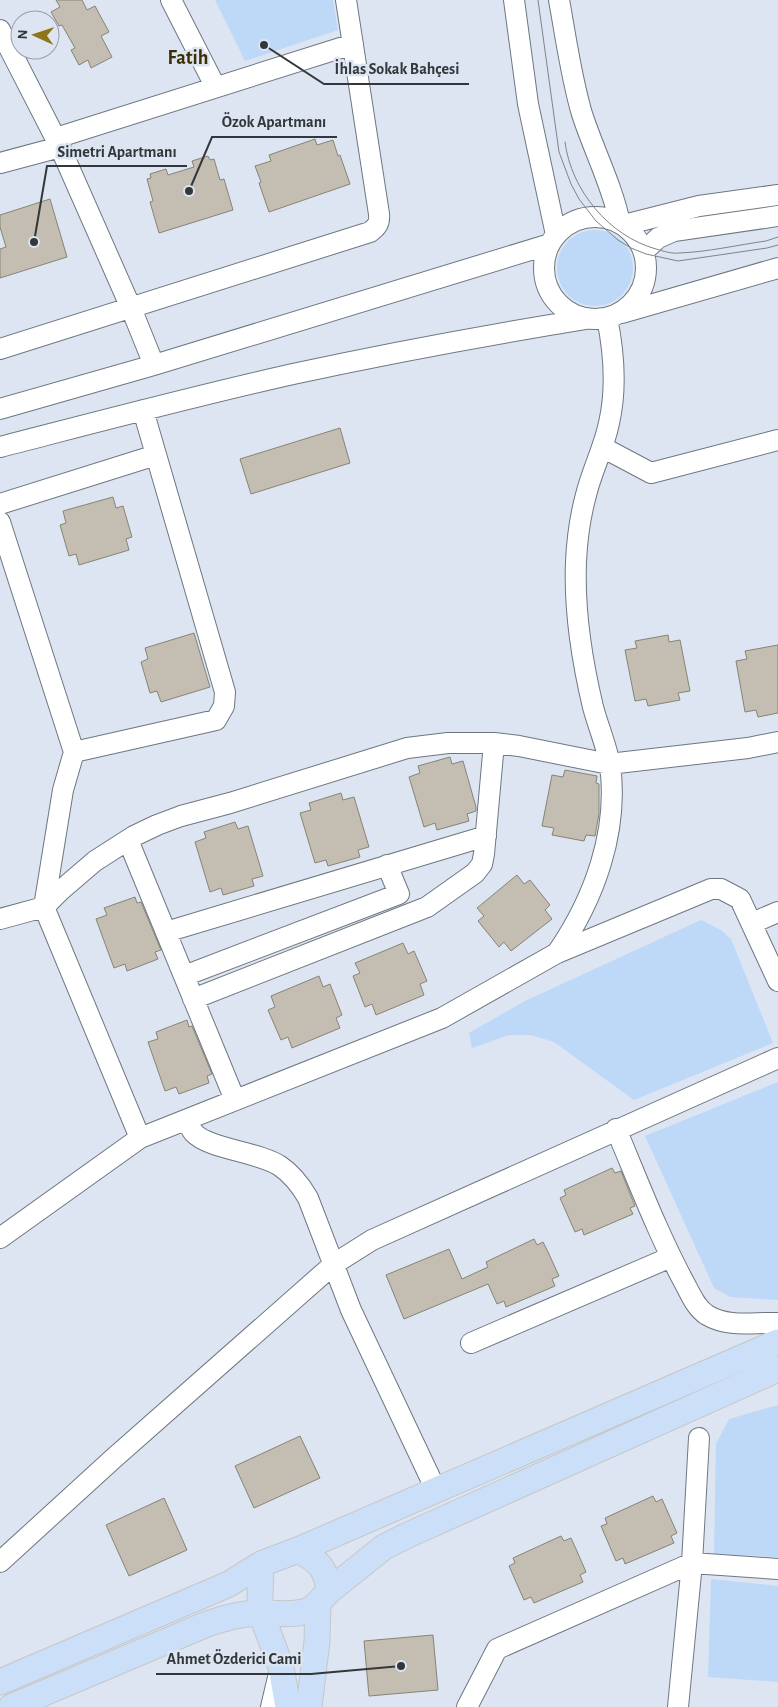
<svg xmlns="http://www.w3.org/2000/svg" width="778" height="1707" viewBox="0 0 778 1707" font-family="'Alegreya Sans',sans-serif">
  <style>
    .green { fill: #bed8f8 }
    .building { fill: #c3beb1; stroke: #878376 }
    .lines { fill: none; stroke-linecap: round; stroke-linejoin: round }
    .minor-casing { stroke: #6e7781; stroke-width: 22 }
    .major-casing { stroke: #c6c7c8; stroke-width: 27 }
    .minor { stroke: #fff; stroke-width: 20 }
    .major { stroke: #cbdff8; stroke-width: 25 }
    .tram { stroke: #7e848b; stroke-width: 1 }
    .labels { text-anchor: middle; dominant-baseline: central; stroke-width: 5; stroke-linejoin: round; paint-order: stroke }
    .district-label { font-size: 20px; font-weight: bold; fill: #3c2f04; stroke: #dce5f1 }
    .leader { fill: none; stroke: #33373b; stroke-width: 2 }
    .callout-dot { fill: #33373b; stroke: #dce5f1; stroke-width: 2 }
    .callout-label { font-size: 16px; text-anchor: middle; font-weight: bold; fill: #33373b; stroke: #dce5f1; stroke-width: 5; stroke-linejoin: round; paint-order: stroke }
  </style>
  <rect width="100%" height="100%" fill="#dce5f1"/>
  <path class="green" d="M215 0H333L338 30 245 61Z
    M557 268a38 38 0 1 1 76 0a38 38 0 1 1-76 0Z
    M701 920 721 930 731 939 773 1043 634 1100 554 1042 531 1035H509L472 1048 469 1033 525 1001Z
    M778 1082V1300L730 1297 714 1288 645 1136Z
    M778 1405V1557L714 1554 716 1444 729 1419Z
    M711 1579 778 1586V1682L708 1677Z"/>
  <path class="building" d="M56 0H82L87 10 95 6 109 32 101 36 112 57 91 68 88 60 79 65 71 50 75 48 62 25 59 26 51 12 60 7Z
    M315 139 317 145 333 140 338 156 340 155 350 184 269 212 259 183 261 182 255 166 271 161 269 155Z
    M208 156 210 160 214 159 220 180 224 179 233 210 159 233 150 202 153 201 147 179 151 178 150 174 166 169 168 175 194 167 192 161Z
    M50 199 67 257 0 278V249L6 247 0 227V215Z
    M340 428 350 463 251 494 240 459Z
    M113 497 116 508 123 506 132 537 126 539 129 550 79 565 76 554 69 556 60 525 66 523 63 511Z
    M194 633 210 687 161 702 157 691 150 693 141 662 148 659 145 648Z
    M668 635 669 642 680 640 690 691 678 693 680 700 648 706 646 699 635 701 625 650 637 648 635 641Z
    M778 645V713L758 717 756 710 745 712 736 661 747 659 745 651Z
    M450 757 452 764 463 761 476 807V811L467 814 469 821 437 830 435 823 424 827 409 777 420 773 418 766Z
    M565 770 597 776 596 783 599 784V814L595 836 586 835 584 841 552 835 554 828 542 826 552 775 563 777Z
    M341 793 343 800 354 797 369 847 358 850 360 857 328 866 326 860 315 863 300 813 311 810 309 803Z
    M235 822 238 829 248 826 263 876 252 879 254 886 223 895 221 888 210 892 195 842 206 838 204 832Z
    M517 875 524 884 530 880 550 905 545 910 552 919 511 951 504 942 499 947 478 921 484 916 477 908Z
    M135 897 137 903 141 902 161 950 155 952 158 959 127 971 125 964 114 968 96 919 107 915 104 908Z
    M403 943 408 954 414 951 427 981 420 984 424 995 376 1015 372 1004 365 1007 353 976 360 973 355 963Z
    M319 976 323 987 330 984 342 1015 336 1018 340 1028 292 1048 288 1037 281 1040 268 1010 275 1007 271 996Z
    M187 1020 189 1027 192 1026 212 1074 207 1076 209 1083 179 1094 176 1087 165 1091 148 1042 158 1039 156 1032Z
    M612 1168 615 1173 621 1171 635 1206 630 1208 633 1214 584 1235 582 1229 575 1232 560 1198 566 1195 564 1190Z
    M534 1239 537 1245 543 1242 548 1252 559 1276 552 1279 555 1286 506 1307 504 1301 497 1304 488 1284 404 1319 386 1275 449 1249 462 1279 488 1267 486 1262Z
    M300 1436 320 1478 254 1508 235 1466Z
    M653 1496 656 1502 662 1499 677 1533 671 1536 674 1543 625 1564 623 1558 616 1561 601 1526 607 1524 605 1518Z
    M164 1498 187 1550 129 1576 106 1525Z
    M561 1536 564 1541 571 1538 576 1549 586 1572 580 1575 583 1582 534 1603 531 1597 524 1600 509 1566 515 1563 513 1558Z
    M433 1635 438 1690 369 1696 364 1641Z"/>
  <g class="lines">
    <defs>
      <path id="minor" d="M171 0 215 86
        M514 0 528 104 556 235
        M559 0C566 38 571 77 582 114 594 151 612 185 620 223
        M0 30 60 147 131 308 154 365
        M56 138 353 44
        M0 163 60 147
        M544 268a51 51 0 1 1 102 0a51 51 0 1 1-102 0Z
        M624 225 699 206 778 195
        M644 251 658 238 674 231 778 216
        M622 313 778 268
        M0 349 370 232C377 227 380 223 379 214L346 0
        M0 409 154 365 550 244
        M0 447C97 422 195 396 293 374 390 353 488 335 586 319
        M602 447 651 473 778 440
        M0 504 156 455
        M0 522 74 752 63 790 44 907 140 1138
        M74 752 216 720 224 706 225 692 143 410
        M128 840 235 1100
        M0 919 44 907 60 891 95 861 134 836 157 825 181 816 230 803 407 748 448 743H494L519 746 609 764 748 748 778 742
        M752 923 778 912
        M166 932 486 836
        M557 953C594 899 619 832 610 765 607 747 598 726 593 707 582 661 574 610 576 562 577 539 580 517 586 495 592 470 604 448 609 423 617 388 614 352 607 318
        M184 976 399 894 387 865
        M193 999 427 907 475 873 482 864 484 854 494 743
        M187 1120C189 1124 191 1130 194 1133 209 1149 259 1152 280 1166 292 1174 301 1186 308 1198L351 1310 436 1490
        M616 1129C638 1181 658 1234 685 1284 691 1295 696 1308 707 1315 729 1328 753 1322 778 1323
        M0 1238 140 1138 442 1018 557 953 711 889H721L740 899 778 981
        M471 1343 671 1257
        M0 1562 114 1458 334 1264 372 1240 778 1058
        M271 1707 280 1669
        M467 1707 497 1649 692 1563 778 1569
        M678 1707 692 1563 699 1438"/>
      <path id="major" d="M261 1564 260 1596 261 1613C276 1613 296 1616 309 1610 317 1606 323 1597 329 1591 326 1567 318 1561 298 1550
        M329 1591 384 1547 408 1535 778 1369
        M0 1682 229 1584 261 1564 298 1550 778 1342
        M11 1707 207 1624C224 1618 243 1613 261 1613L281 1667 288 1707
        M309 1707 317 1641 318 1603"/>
    </defs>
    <use href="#minor" class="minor-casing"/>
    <use href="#major" class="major-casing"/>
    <use href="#minor" class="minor"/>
    <use href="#major" class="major"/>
    <path class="tram" d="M538 0 559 152 571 184 579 199 596 221 618 240 631 248 646 254 678 261 767 248 778 245
      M565 142C571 190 609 236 656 249 663 251 672 254 679 253 708 252 737 245 766 241L778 237"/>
  </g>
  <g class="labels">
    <g class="district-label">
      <text x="188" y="58">Fatih</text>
    </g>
  </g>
  <path class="leader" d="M264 45L324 84H469M189 191L212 137H337M34 242L47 166H187M401 1666L311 1674H156"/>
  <g class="callout-dot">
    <circle cx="264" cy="45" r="5"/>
    <circle cx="189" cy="191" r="5"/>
    <circle cx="34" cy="242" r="5"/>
    <circle cx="401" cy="1666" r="5"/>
  </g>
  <g class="callout-label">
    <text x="397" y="74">İhlas Sokak Bahçesi</text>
    <text x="274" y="127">Özok Apartmanı</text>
    <text x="117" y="157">Simetri Apartmanı</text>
    <text x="234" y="1664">Ahmet Özderici Cami</text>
  </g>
  <g transform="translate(35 35) rotate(273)"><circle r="24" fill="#dce5f1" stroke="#989fa8"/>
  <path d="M0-4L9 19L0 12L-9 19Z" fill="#8f751a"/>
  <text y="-8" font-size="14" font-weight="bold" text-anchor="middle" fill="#33373b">N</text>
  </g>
</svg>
